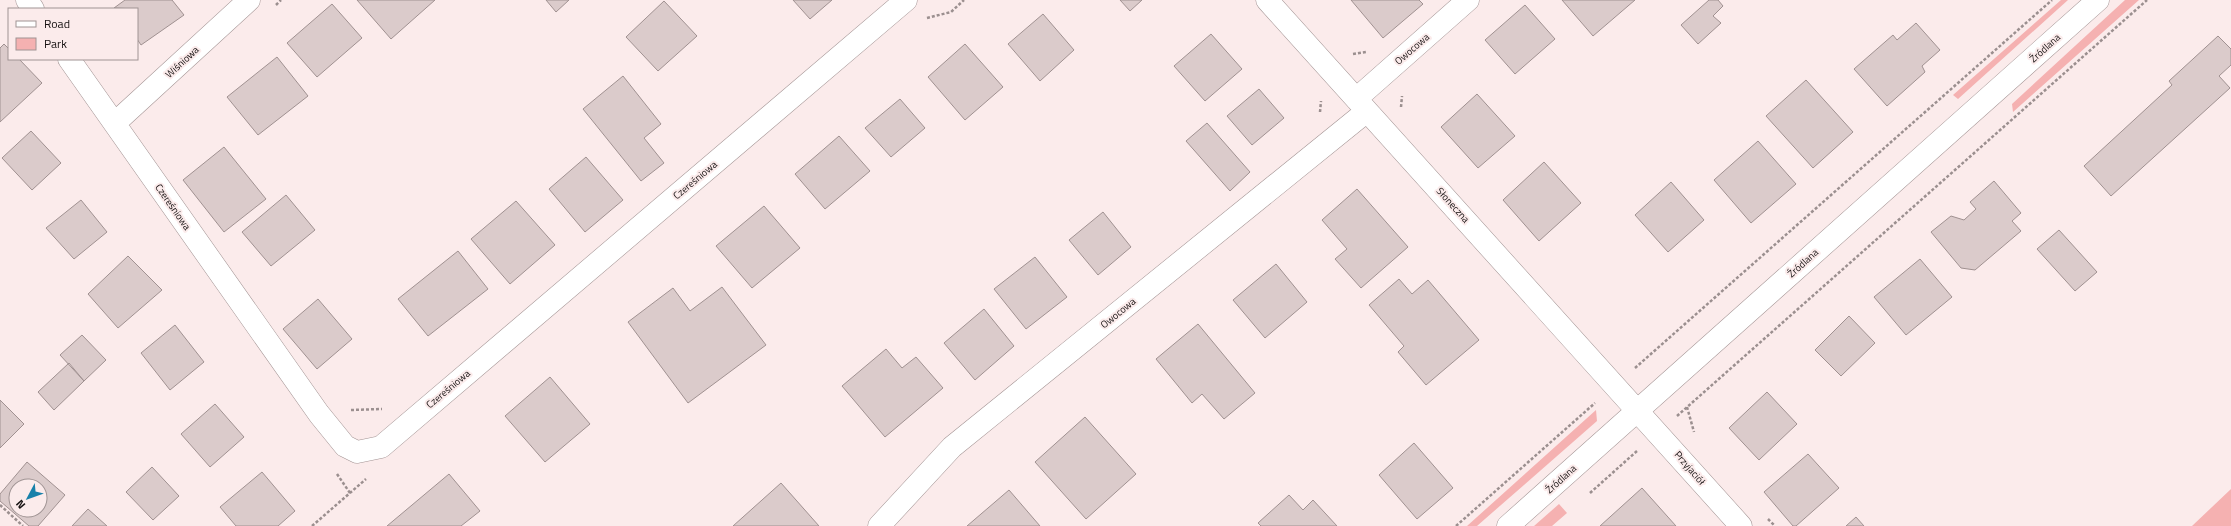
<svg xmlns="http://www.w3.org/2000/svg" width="2231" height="526" viewBox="0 0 2231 526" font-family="'Titillium Web',sans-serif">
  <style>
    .green { fill: #f5b1b1 }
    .building { fill: #dbcbcb; stroke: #a09191; fill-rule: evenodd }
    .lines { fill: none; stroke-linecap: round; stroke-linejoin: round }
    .minor-casing { stroke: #a39494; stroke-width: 23 }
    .path { stroke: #9b8f8f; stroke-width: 2.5; stroke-dasharray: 3 2; stroke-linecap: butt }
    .minor { stroke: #fff; stroke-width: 22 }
    .labels { text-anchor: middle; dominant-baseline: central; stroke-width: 4; stroke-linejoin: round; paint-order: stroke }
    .street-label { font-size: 10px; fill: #171212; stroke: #fbebeb }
  </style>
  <rect width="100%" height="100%" fill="#fbebeb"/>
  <path class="green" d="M2061 0H2068L1958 99 1953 95Z
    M2125 0H2139L2013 112 2012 104Z
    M1596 410 1597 421 1477 526H1467Z
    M2231 489V526H2192Z
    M1559 504 1567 513 1552 526H1534Z"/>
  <path class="building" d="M125 0H172L184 15 141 45 137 39V9L114 8Z
    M357 0H435L391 39Z
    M546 0H569L556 12Z
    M793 0H832L810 19Z
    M1120 0H1142L1130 11Z
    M1351 0H1419L1423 4 1383 38Z
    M1562 0H1635L1593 36Z
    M1709 0H1718L1723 6 1713 16 1721 23 1698 44 1681 25Z
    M664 1 697 36 658 71 626 37Z
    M332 4 362 38 317 77 287 43Z
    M1525 5 1555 39 1515 74 1485 40Z
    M1043 14 1074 50 1040 81 1008 44Z
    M1916 23 1940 50 1922 66 1925 72 1887 106 1854 69 1893 35 1897 40Z
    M1211 34 1242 69 1205 101 1174 66Z
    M2218 36 2231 49V65L2219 76 2230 88 2111 196 2084 166 2172 85 2169 81Z
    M4 44 9 49V59H19L42 83 0 122V48Z
    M965 44 1003 87 965 120 928 77Z
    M277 57 308 96 258 135 227 97Z
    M623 76 661 124 644 138 664 163 641 181 583 109Z
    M1806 80 1853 132 1813 168 1766 116Z
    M1259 89 1284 118 1252 145 1227 116Z
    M1477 94 1515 136 1478 168 1441 127Z
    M900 99 925 128 891 157 865 128Z
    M1207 123 1250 172 1230 191 1186 141Z
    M31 131 61 163 32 190 2 158Z
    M839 136 870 171 825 209 795 174Z
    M1758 141 1796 184 1751 223 1714 180Z
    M224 147 266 199 224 232 183 180Z
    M586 157 623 200 585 232 549 189Z
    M1544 162 1581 203 1539 241 1503 200Z
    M1994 181 2021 213 2012 221 2021 231 1975 270 1961 268 1931 232 1951 216 1964 220 1976 209 1970 202Z
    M1671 182 1704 220 1668 252 1635 215Z
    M1357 189 1408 247 1361 288 1335 259 1347 249 1322 220Z
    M286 195 315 230 271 266 242 232Z
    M81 200 107 232 74 259 46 228Z
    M516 201 555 245 510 284 471 239Z
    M764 206 800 248 752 288 716 246Z
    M1103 212 1131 247 1098 275 1069 240Z
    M2059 230 2097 272 2075 291 2037 249Z
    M458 251 488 289 428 336 398 299Z
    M128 256 162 290 118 328 88 294Z
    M1035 257 1067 297 1026 329 994 289Z
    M1920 259 1952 297 1906 335 1874 297Z
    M1276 264 1307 302 1265 338 1233 300Z
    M1399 279 1412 294 1428 280 1479 340 1426 385 1398 352 1404 346 1369 305Z
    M722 287 766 345 688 403 628 322 673 288 690 311Z
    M318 299 352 339 317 369 283 329Z
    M984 309 1014 346 975 380 944 343Z
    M1849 316 1875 343 1841 376 1815 350Z
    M1198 324 1255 393 1224 419 1202 394 1192 403 1156 359Z
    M175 325 204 362 170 390 141 353Z
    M82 335 106 360 84 381 60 355Z
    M886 349 902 368 916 357 943 388 885 437 842 386Z
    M69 363 84 381 54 410 38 392Z
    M550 377 590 424 545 462 505 416Z
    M1767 392 1797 424 1759 460 1729 428Z
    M0 400 24 424 0 448Z
    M215 404 244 437 210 467 181 434Z
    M1085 417 1136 474 1086 519 1035 462Z
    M1414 443 1453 488 1417 519 1379 475Z
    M1808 454 1839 488 1796 526H1793L1764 492Z
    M27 462 65 495 38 526H29L0 501V494ZM16 486H40V510H16Z
    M152 467 179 496 153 520 126 492Z
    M262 472 295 511 278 526H236L220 507Z
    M449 474 480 511 461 526H387Z
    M781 483 819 526H733Z
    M1642 488 1676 526H1600Z
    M1009 490 1040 526H967Z
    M1289 495 1303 510 1313 500 1337 526H1261L1258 523Z
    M88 509 107 526H72Z
    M1856 517 1864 526H1846Z"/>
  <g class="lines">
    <defs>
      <path id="minor" d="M27 0 33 9
        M1267 0 1741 526
        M69 59 319 414 345 446 357 452 381 447 906 0
        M1356 99 1468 0
        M115 123 249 0
        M879 526 952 447 1367 111
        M1508 526 2098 0"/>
    </defs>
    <use href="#minor" class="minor-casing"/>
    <path class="path" d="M276 5 281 0
      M927 18 951 12 964 0
      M1353 54 1366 52
      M1401 107 1402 96
      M1320 112 1321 101
      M1635 368 2052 0
      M1687 407 1694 432
      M351 410 382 409
      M1677 416 2147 0
      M337 474 350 493
      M1590 493 1637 451
      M0 505 23 526
      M1768 519 1775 526
      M312 526 366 479
      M1456 526 1595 403"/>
    <use href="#minor" class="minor"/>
  </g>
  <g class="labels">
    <g class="street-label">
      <text transform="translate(2045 48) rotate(-42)">Źródlana</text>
      <text transform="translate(1412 49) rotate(-41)">Owocowa</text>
      <text transform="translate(182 62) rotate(-43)">Wiśniowa</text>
      <text transform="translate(695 180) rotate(-40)">Czereśniowa</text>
      <text transform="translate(1453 205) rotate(48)">Słoneczna</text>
      <text transform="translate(173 207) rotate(55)">Czereśniowa</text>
      <text transform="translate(1803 263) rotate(-42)">Źródlana</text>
      <text transform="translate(1118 313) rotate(-39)">Owocowa</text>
      <text transform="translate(448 389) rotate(-40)">Czereśniowa</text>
      <text transform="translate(1690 468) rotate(49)">Przyjaciół</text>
      <text transform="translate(1561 479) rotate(-42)">Źródlana</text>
    </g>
  </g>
  <rect x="8" y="8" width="130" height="52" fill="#fbebeb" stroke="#a09494"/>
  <rect x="16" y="21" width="20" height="6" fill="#ffffff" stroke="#a09494"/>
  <text x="44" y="28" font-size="12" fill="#171212">Road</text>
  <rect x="16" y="38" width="20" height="12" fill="#f5b1b1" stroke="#a09494"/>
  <text x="44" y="48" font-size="12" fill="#171212">Park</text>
  <g transform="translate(28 498) rotate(229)"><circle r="19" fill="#fbebeb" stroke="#a09494"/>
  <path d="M0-3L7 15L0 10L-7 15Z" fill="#1881aa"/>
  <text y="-6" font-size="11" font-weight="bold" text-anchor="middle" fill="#171212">N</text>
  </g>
</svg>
